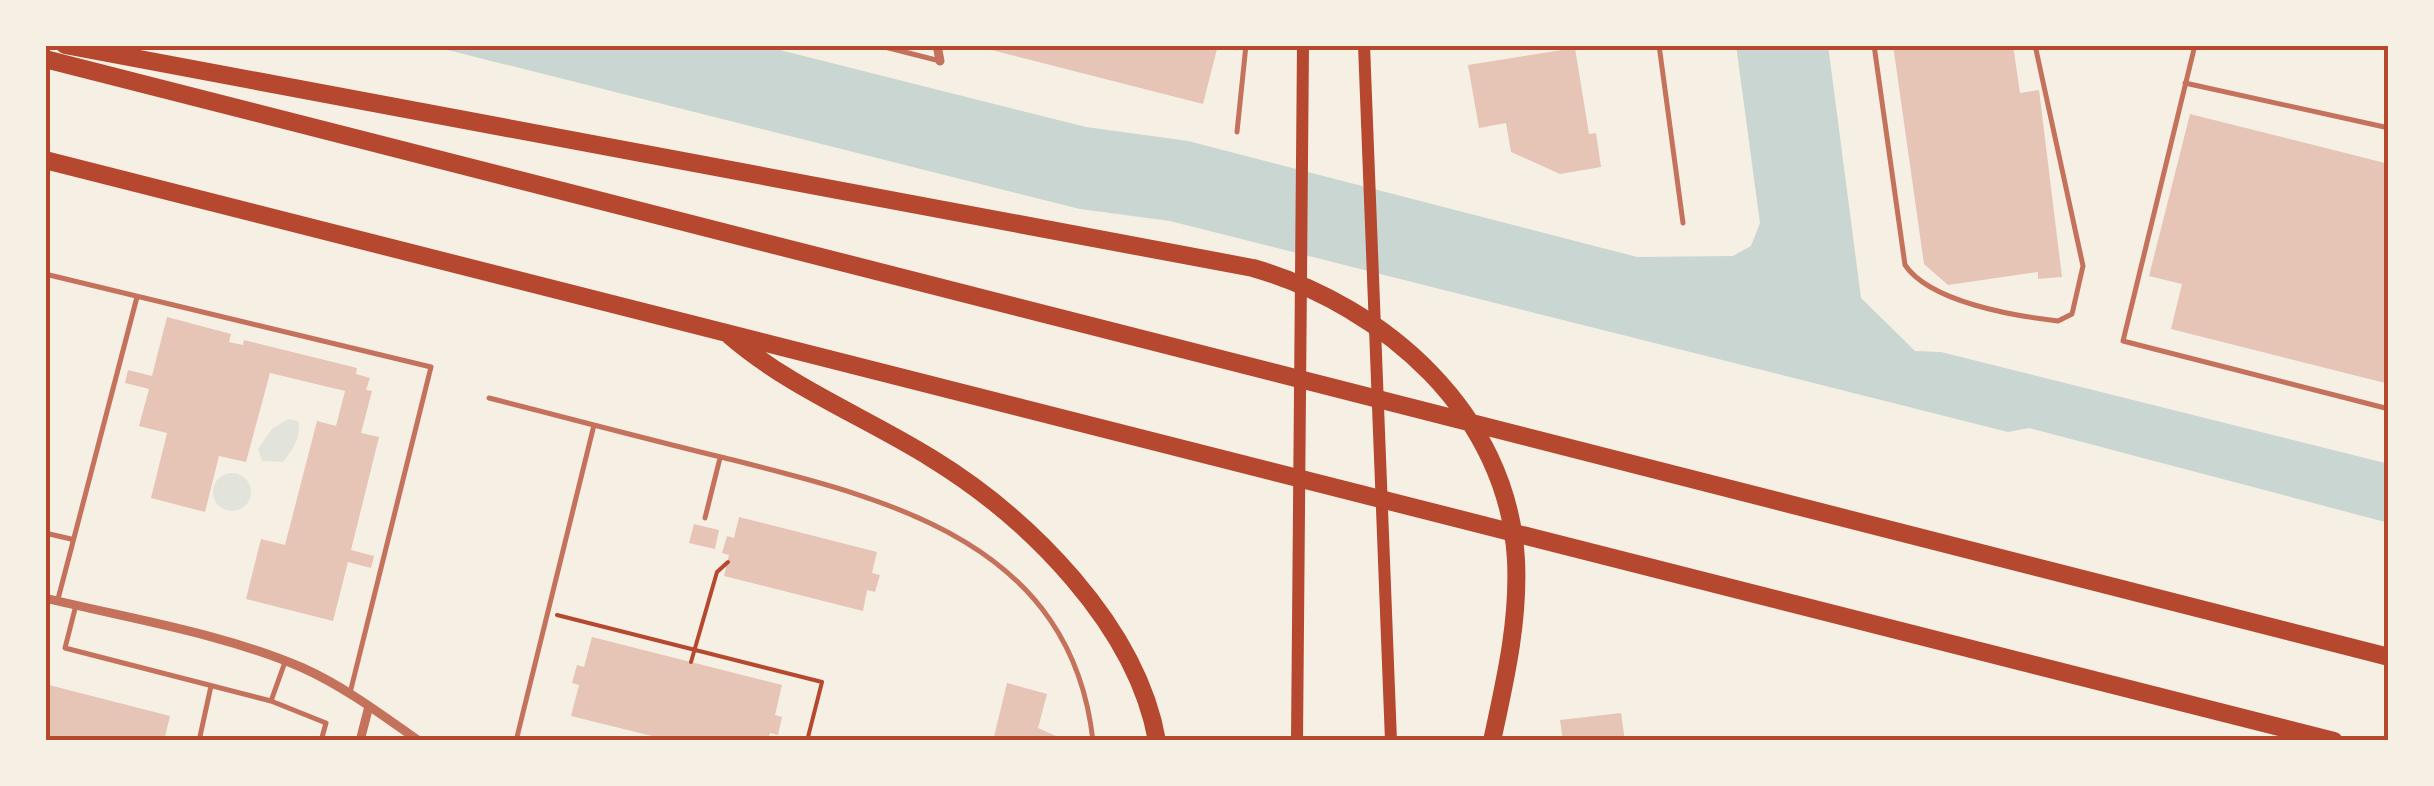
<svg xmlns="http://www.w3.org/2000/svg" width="2434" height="786" viewBox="0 0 2434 786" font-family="Karla,sans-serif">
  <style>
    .green { fill: #e2e4dc }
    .water { fill: #c9d6d2 }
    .building { fill: #e6c5b7 }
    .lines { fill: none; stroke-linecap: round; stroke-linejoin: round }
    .path { stroke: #b5482f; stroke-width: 4 }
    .service { stroke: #c5725c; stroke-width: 5 }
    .minor { stroke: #c5725c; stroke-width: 9 }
    .secondary { stroke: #b5482f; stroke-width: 12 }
    .motorway { stroke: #b5482f; stroke-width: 18 }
    .neatline { fill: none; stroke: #b5482f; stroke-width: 4 }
  </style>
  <rect width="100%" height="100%" fill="#f6efe4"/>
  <path class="green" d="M288 419 298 421C302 437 291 452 283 462L262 461 258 449 272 429Z
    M213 492a19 19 0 1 1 38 0a19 19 0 1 1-38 0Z"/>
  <path class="water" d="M428 45H760L1086 127 1188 141 1637 257 1733 256 1751 246 1760 223 1736 45H1828L1861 298 1915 351 1941 352 2389 464V523L2029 428 2008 432 1170 221 1080 209Z"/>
  <path class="building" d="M972 45H1218L1203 104Z
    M1893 45H2013L2020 93 2039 90 2062 277 2038 279V272L1948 285 1924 264Z
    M1575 48 1589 134 1596 133 1601 167 1560 174 1511 152 1506 123 1479 128 1468 65Z
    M2190 114 2389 164V384L2171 329 2182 284 2149 276Z
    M167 317 231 334 229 342 243 345 244 340 357 368 356 374 370 378 366 390 372 391 361 433 379 437 351 550 374 556 371 568 348 562 333 621 246 599 261 539 285 545 317 421 336 426 345 391 270 373 246 462 219 456 205 512 151 498 167 433 139 426 149 389 125 383 128 370 152 376Z
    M739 517 877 552 872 573 880 575 875 592 867 590 863 611 724 576 729 555 722 553 727 536 734 538Z
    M694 524 719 530 715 549 689 543Z
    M592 637 782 685 775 715 782 717 778 735 770 733 768 741H672L571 716 579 685 572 683 577 665 584 667Z
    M1007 683 1047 694 1038 728 1056 736V741H993Z
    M45 684 170 716 164 741H45Z
    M1621 713 1625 741H1563L1560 720Z"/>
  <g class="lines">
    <path class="path" d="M557 615 822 682 807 741
      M691 662 717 572 728 562"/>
    <path class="service" d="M877 45 940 61
      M1659 45 1683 223
      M1874 45 1905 265C1930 302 2014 316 2058 321L2072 314 2083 266 2035 45
      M2195 45 2123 341 2389 409
      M2185 83 2389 128
      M1237 132 1246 45
      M45 274 431 367 350 693
      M489 398C568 418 646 439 725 458 889 499 1071 542 1093 741
      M705 518 720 458
      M45 533 71 539
      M58 599 137 297
      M76 605 65 648 271 701 326 723 321 741
      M271 701 285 662
      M199 741 211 686
      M516 741 594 425"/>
    <path class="minor" d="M937 45 940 61
      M45 598C131 619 222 633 303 668 345 687 382 715 419 741
      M360 741 369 706"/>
    <path class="secondary" d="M1364 45 1391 741
      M1297 741 1303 45"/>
    <path class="motorway" d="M65 45 1253 268C1385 306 1508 414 1516 560 1519 622 1505 681 1492 741
      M45 59 2389 657
      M45 160 2334 741
      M730 336C789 387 865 417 931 458 1029 518 1137 626 1157 741"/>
  </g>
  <rect width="2434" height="786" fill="none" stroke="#f6efe4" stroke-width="95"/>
  <rect x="48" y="48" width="2338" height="690" class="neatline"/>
</svg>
